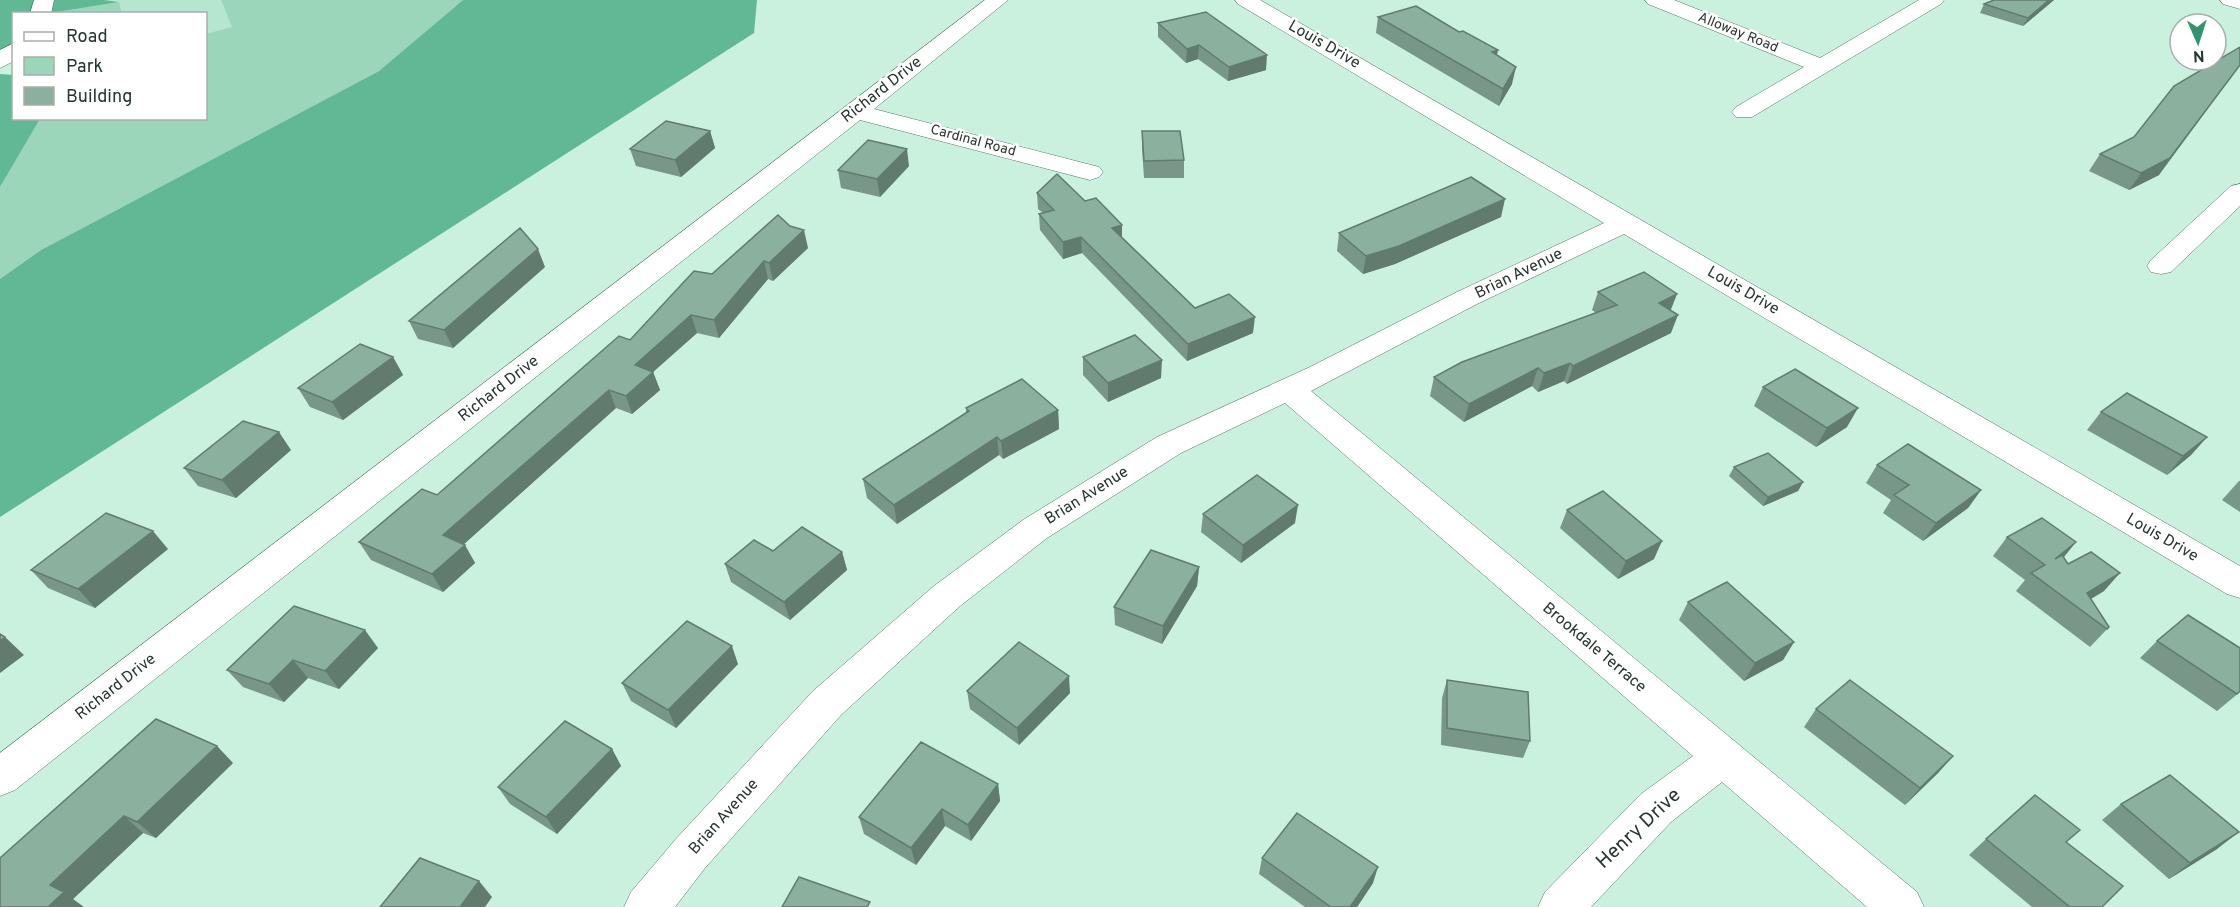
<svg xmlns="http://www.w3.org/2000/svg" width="2240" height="907" viewBox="0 0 2240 907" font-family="Overpass,sans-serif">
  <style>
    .built { fill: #b7e6d0 }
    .green { fill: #9bd5ba }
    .forest { fill: #60b994 }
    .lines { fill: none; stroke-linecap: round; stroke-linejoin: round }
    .minor-casing { stroke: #517464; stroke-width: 1 }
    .minor { fill: #fff; fill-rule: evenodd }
    .wall { fill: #789788 }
    .shaded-wall { fill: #617b6f }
    .building { fill: #8bb09e; stroke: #617b6f; stroke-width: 1.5 }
    .labels { text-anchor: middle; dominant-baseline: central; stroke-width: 5; stroke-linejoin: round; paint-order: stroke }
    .far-street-label { font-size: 14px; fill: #25342d; stroke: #fff }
    .street-label { font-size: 16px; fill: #25342d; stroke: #fff }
    .near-street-label { font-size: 20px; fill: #25342d; stroke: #fff }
  </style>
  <rect width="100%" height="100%" fill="#caf0de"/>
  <path class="built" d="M104 0H221L233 28 206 34V14L122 13 119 2Z"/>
  <path class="green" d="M221 0H463L379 71 41 250 0 279V187L40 119 206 118V34L232 27Z
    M119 2 122 13H51Z"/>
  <path class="forest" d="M0 0H104L119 2 51 13 14 14 13 42 0 57Z
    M463 0H757L754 33 0 517V279L41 250 379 71Z
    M0 74 13 75 14 118 40 119 0 187Z"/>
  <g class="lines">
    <defs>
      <path id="minor" d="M34 0H54L51 14H30Z
        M985 0H1008L874 109 1099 167 1103 172 1099 177 1090 180 860 120 15 790 0 796V753Z
        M1235 0H1260L2240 566V598L2227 594 1624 234 1477 304 1311 391 1917 892 1924 907H1867L1722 782 1671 822 1591 907H1538L1545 892 1641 794 1693 756 1285 403 1181 453 1047 538 960 606 841 715 705 868 675 907H624L631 892 675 840 813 691 934 586 1023 520 1157 437 1310 367 1457 292 1604 223 1238 4Z
        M1645 0H1674L1820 58 1919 0H1944L1941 4 1752 117H1736L1732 112 1736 107 1804 67 1648 4Z
        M2220 0H2240V9L2223 4Z
        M14 43V61L0 68V50Z
        M2240 184V206L2171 272 2161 274 2151 272 2147 266 2151 260 2231 186Z"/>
    </defs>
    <use href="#minor" class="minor-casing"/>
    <use href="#minor" class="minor"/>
  </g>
  <path class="wall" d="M2054 0 2023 26 1980 13 1984 4Z
    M1378 17 1497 56 1512 84 1499 106 1376 33Z
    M1158 23 1266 70 1228 81 1198 59 1186 63 1158 37Z
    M710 131 715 148 681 177 636 166 630 149Z
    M1142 131 1184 160V178H1144L1142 148Z
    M2100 154 2159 175 2129 190 2089 171Z
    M909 166 880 197 841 188 838 170Z
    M1037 193 1122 237 1195 308 1253 333 1187 361 1082 253 1063 259 1040 230 1039 214 1043 213 1038 209Z
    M1501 217 1395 264 1363 274 1337 251 1339 233Z
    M808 248 773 281 768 279 719 338 697 333 653 372 660 390 632 414 616 408 464 544 475 563 443 592 371 560 359 542 437 495 712 274Z
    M545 267 453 348 418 339 409 321Z
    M1598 292 1671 310V333L1567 384 1564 381 1538 392 1532 386 1464 422 1430 396 1434 377 1596 313 1592 310Z
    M393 357 403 375 343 420 310 407 298 388Z
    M1083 357 1161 378 1108 402 1083 375Z
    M1763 387 1847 427 1816 447 1754 406Z
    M966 408 1058 410 1059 429 1003 459 999 455 897 524 867 498 863 479 966 413Z
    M2101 412 2207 437 2191 455 2167 475 2087 430Z
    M291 450 236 498 198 486 184 468Z
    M1877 465 1981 490 1968 508 1923 541 1883 513 1891 500 1866 483Z
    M1734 467 1803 482 1798 491 1763 506 1729 476Z
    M2239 481H2240V512L2222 500Z
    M1567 510 1654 559 1618 579 1560 528Z
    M1203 514 1295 523 1241 563 1201 532Z
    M2007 537 2076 542 2064 557 2068 564 2104 591 2091 599 2109 627 2090 647 2016 591 2025 580 1993 556Z
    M168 549 95 608 48 588 31 570Z
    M773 551 842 552 847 570 790 620 731 582 725 564Z
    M1199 567 1197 586 1162 644 1115 625 1114 607Z
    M1688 602 1794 642 1783 660 1744 681 1679 620Z
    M2157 641 2240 692 2217 711 2140 658Z
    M378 648 339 689 308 678 284 702 243 687 227 670Z
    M738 664 676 728 631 701 622 683Z
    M1447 680 1530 741 1523 758 1441 745 1442 698Z
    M967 691 1070 693 1019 745 970 709Z
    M1816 709 1953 756 1938 773 1905 805 1804 727Z
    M612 749 621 766 557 834 510 804 498 787Z
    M233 763 156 838 143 833 73 899 0 858Z
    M998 784 1000 801 971 841 945 826 916 865 864 834 859 817Z
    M2121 804 2217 849 2169 879 2102 820Z
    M1986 839 2066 842 2102 907H2032L1969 855Z
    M1262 858 1373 883 1357 907H1305L1259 874Z"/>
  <path class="shaded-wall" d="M2049 0H2054L2023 26 2028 18Z
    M1199 45 1198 59 1186 63 1187 49Z
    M1498 50 1495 66 1492 52Z
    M1267 55 1266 70 1228 81 1229 67Z
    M2240 65 2159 175 2129 190 2141 173Z
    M1516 67 1512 84 1499 106 1503 89Z
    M710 131 715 148 681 177 675 160Z
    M907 149 909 166 880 197 877 179Z
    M1505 199 1501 217 1395 264 1363 274 1366 256Z
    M1122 225V241L1112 228Z
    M804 230 808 248 773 281 769 263Z
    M1081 237 1082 253 1063 259V242Z
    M538 249 545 267 453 348 444 330Z
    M764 261 768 279 719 338 714 320Z
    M1677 294 1670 312 1659 303Z
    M691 315 697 333 653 372 660 390 632 414 626 396 635 365Z
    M1678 315 1671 333 1567 384 1573 366Z
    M1255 317 1253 333 1187 361 1188 344Z
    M393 357 403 375 343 420 332 402Z
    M1162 360 1161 378 1108 402V383Z
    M1570 363 1564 381 1538 392 1544 373Z
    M1538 368 1532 386 1464 422 1469 404Z
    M609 390 616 408 454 553 443 535Z
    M1858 408 1847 427 1816 447 1827 428Z
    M1058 410 1059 429 1003 459 1001 441Z
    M279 432 291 450 236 498 222 480Z
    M997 437 999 455 897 524 894 505Z
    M2207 437 2191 455 2167 475 2183 456Z
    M1803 482 1798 491 1763 506 1768 497Z
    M1981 490 1968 508 1923 541 1936 523Z
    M1298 505 1295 523 1241 563 1243 545Z
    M153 531 168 549 95 608 78 589Z
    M1662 541 1654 559 1618 579 1626 561Z
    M2076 542 2061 560 2055 559Z
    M465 545 475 563 443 592 432 574Z
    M842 552 847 570 790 620 784 602Z
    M1199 567 1197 586 1162 644 1163 626Z
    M2120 573 2104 591 2077 607 2087 593Z
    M365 630 378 648 339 689 325 671Z
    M5 637 24 655 0 673V641Z
    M1794 642 1783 660 1744 681 1755 663Z
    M732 646 738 664 676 728 668 710Z
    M293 660 308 678 284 702 269 684Z
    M1069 676 1070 693 1019 745 1017 728Z
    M217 746 233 763 156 838 137 822Z
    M612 749 621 766 557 834 546 817Z
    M1953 756 1938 773 1905 805 1920 788Z
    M998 784 1000 801 971 841 968 825Z
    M942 809 945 826 916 865 911 848Z
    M124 816 143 833 73 899 84 907H48L50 885Z
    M2239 832 2217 849 2169 879 2190 863Z
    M1378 867 1373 883 1357 907H1350Z
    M479 881 492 897 485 907H460Z"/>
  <path class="building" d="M1994 0H2049L2028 18 1984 4Z
    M1416 6 1459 32 1463 31 1498 50 1492 52 1516 67 1503 89 1378 17Z
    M1206 12 1267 55 1229 67 1199 45 1187 49 1158 23Z
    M2240 47V65L2170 158 2141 173 2100 154 2134 137 2174 86Z
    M666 121 710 131 675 160 630 149Z
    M1142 131H1180L1184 160 1144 161Z
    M868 140 907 149 877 179 838 170Z
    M1057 174 1085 201 1096 198 1122 225 1112 228 1195 308 1229 294 1255 317 1188 344 1081 237 1063 242 1039 214 1054 210 1037 193Z
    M1471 177 1505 199 1399 246 1366 256 1339 233Z
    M778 215 790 226 804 230 769 263 764 261 714 320 691 315 635 365 653 372 626 396 609 390 443 535 465 545 432 574 359 542 422 489 437 495 619 336 630 340 694 271 712 274Z
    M520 228 538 249 444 330 409 321Z
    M1644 272 1677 294 1659 303 1678 315 1573 366 1570 363 1544 373 1538 368 1469 404 1434 377 1462 362 1617 305 1598 292Z
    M1135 335 1162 360 1108 383 1083 357Z
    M360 344 393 357 332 402 298 388Z
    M1795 369 1858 408 1827 428 1763 387Z
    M1022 379 1058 410 1001 441 997 437 894 505 863 479 969 411 966 408Z
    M2127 393 2207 437 2183 456 2101 412Z
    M243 421 279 432 222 480 184 468Z
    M1908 444 1981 490 1936 523 1894 495 1909 485 1877 465Z
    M1768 453 1803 482 1768 497 1734 467Z
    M1257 475 1298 505 1243 545 1203 514Z
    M1603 491 1662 541 1626 561 1567 510Z
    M106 513 153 531 78 589 31 570Z
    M2042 518 2076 542 2055 559 2062 555 2068 564 2091 552 2120 573 2087 593 2109 627 2107 629 2031 573 2045 565 2007 537Z
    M802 527 842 552 784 602 725 564 754 540 773 551Z
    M1151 550 1199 567 1163 626 1114 607Z
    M1727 582 1794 642 1755 663 1688 602Z
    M294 606 365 630 325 671 293 660 269 684 227 670Z
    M2188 615 2240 648V691L2237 694 2157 641Z
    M687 621 732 646 668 710 622 683Z
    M0 634 5 637 0 641Z
    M1019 642 1069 676 1017 728 967 691Z
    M1447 680 1528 692 1530 741 1447 728Z
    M1850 680 1953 756 1920 788 1816 709Z
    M156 719 217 746 137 822 124 816 50 885 64 892 48 907H0V858Z
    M565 721 612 749 546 817 498 787Z
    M921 742 998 784 968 825 942 809 911 848 859 817Z
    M2170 775 2239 832 2190 863 2121 804Z
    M2035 795 2080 830 2066 842 2123 886 2102 907H2070L1986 839Z
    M1297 813 1378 867 1350 907H1331L1262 858Z
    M420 858 479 881 460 907H380Z
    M799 877 870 902 867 907H782Z"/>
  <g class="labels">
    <g class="far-street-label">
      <text transform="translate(1738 33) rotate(22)">Alloway Road</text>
      <text transform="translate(973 141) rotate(15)">Cardinal Road</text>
    </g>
    <g class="street-label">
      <text transform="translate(1324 45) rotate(30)">Louis Drive</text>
      <text transform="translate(882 90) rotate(-38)">Richard Drive</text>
      <text transform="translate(1519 274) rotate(-26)">Brian Avenue</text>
      <text transform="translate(1743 291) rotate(30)">Louis Drive</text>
      <text transform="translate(499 389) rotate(-38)">Richard Drive</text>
      <text transform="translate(1087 496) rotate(-32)">Brian Avenue</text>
      <text transform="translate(2162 538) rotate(30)">Louis Drive</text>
      <text transform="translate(1594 648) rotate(40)">Brookdale Terrace</text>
      <text transform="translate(116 687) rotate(-38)">Richard Drive</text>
      <text transform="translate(724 817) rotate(-48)">Brian Avenue</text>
    </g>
    <g class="near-street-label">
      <text transform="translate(1639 829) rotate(-43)">Henry Drive</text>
    </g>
  </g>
  <rect x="12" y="12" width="195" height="108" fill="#ffffff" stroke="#a8aeab" stroke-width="1.5"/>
  <rect x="24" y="32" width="30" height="9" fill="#ffffff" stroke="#a8aeab" stroke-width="1.5"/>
  <text x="66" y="42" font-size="18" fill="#25342d">Road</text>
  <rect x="24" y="57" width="30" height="18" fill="#9bd5ba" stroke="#a8aeab" stroke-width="1.5"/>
  <text x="66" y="72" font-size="18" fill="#25342d">Park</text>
  <rect x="24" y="87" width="30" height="18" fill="#8bb09e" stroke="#a8aeab" stroke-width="1.5"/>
  <text x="66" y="102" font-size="18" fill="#25342d">Building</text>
  <g transform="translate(2198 42) rotate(177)"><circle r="28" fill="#ffffff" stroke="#a8aeab" stroke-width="1.5"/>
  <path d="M0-4.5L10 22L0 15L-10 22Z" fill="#30946f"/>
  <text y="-9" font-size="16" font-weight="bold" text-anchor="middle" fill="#25342d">N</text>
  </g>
</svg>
